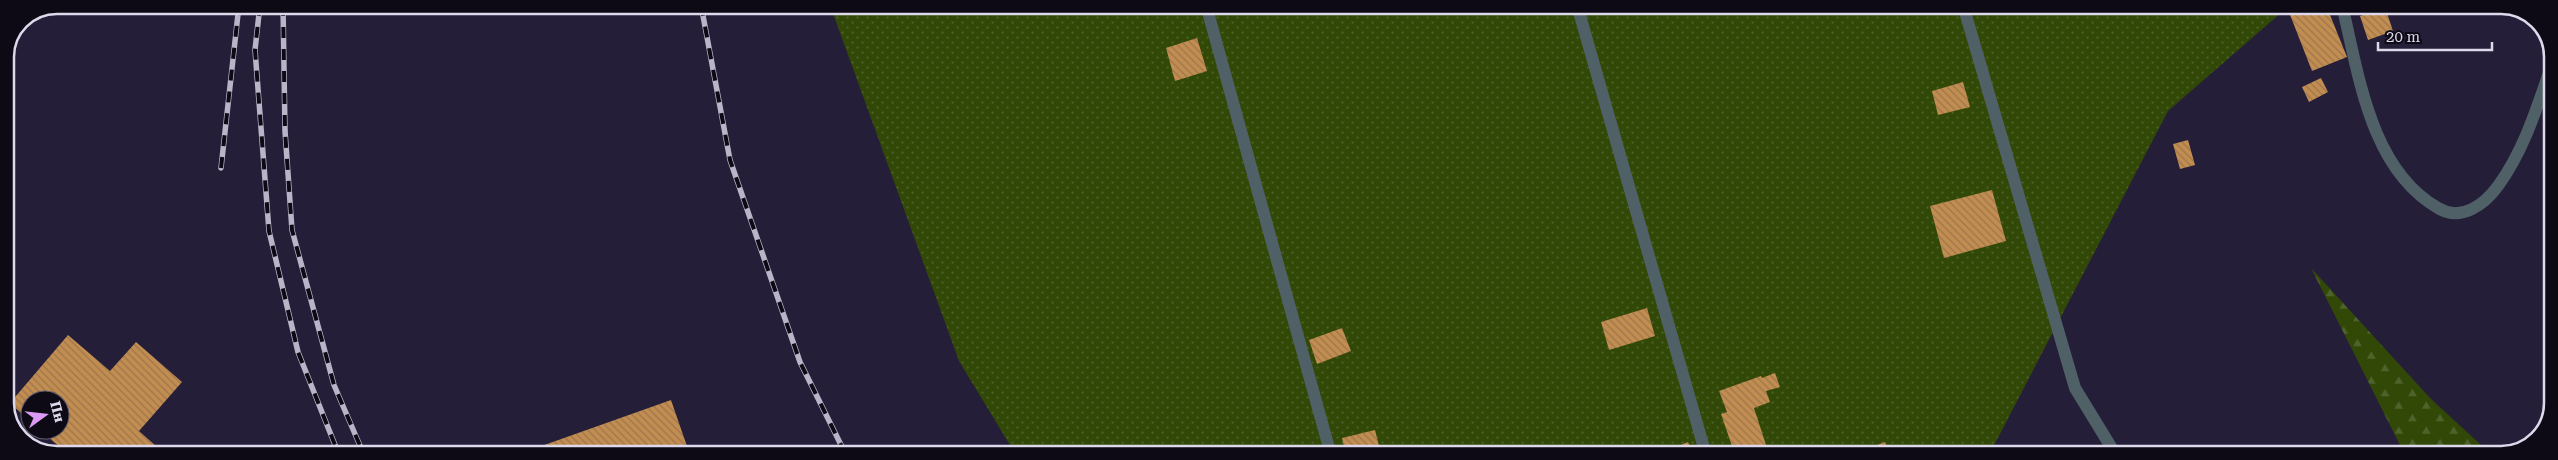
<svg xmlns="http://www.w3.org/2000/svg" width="2558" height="460" viewBox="0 0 2558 460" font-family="'Roboto Serif',serif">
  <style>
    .forest { fill: url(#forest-firs) }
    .garden { fill: url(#garden-dots) }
    .building { fill: url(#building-back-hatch) }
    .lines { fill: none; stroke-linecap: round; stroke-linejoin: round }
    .lane { stroke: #506067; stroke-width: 12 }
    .rail-casing { stroke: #b9b5c8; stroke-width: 5.5 }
    .rail { stroke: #0d0a16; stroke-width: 4; stroke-dasharray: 11; stroke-linecap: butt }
    .rim { fill: none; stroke: #ddd9eb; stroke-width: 2.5 }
  </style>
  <defs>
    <pattern id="forest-firs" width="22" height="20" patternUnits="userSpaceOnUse" patternTransform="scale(1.25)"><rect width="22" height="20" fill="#314807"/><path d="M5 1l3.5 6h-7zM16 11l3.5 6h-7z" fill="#4e622b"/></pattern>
    <pattern id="garden-dots" width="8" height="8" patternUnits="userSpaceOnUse" patternTransform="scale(1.25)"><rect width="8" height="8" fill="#314807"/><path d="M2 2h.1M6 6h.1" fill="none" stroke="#4e622b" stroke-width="1.8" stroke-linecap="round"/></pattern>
    <pattern id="building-back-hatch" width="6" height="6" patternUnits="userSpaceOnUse" patternTransform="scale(1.25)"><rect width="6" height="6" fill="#c28d50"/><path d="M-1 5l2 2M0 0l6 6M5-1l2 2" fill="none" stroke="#9c764d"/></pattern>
  </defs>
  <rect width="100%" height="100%" fill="#251e38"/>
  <path class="forest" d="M2311 268 2431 399 2492 455H2405Z"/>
  <path class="garden" d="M830 5H2290L2168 111 1989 455H1016L959 361Z"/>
  <path class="building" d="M2290 5H2326L2347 57 2312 71 2287 7Z
    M2385 7 2393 31 2368 40 2360 16Z
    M1197 38 1207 71 1175 81 1166 48Z
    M2321 78 2328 92 2309 102 2302 87Z
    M1963 82 1970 107 1938 115 1932 91Z
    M2188 140 2195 165 2180 169 2173 144Z
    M1992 190 2006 241 1944 258 1930 206Z
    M1647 308 1655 336 1609 350 1601 322Z
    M1342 328 1351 351 1317 364 1309 340Z
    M68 335 110 371 136 342 182 382 139 431 166 455H69L40 430H60V400H30V421L10 403Z
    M1775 373 1780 387 1766 391 1770 402 1754 408 1766 445 1735 455 1721 414 1727 412 1719 391 1761 376 1762 378Z
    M671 400 690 455H519V454Z
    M1375 430 1380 450 1360 455H1346L1342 438Z
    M1688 442 1694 455H1657Z
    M1885 442 1890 455H1864L1862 451Z"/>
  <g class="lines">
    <path class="lane" d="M1206 5 1331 455
      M1577 5 1706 455
      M1963 5 2075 388 2116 455
      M2342 5C2359 75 2370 169 2438 208 2461 222 2484 205 2498 186 2525 149 2538 104 2553 61"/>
    <defs>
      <path id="rail" d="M260 5 255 50 269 231 298 352 339 455
        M283 5 285 131 292 230 334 385 364 455
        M701 5 730 160 800 362 846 455
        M221 168 239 5"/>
    </defs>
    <use href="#rail" class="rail-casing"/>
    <use href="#rail" class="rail"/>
  </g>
  <path d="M0 0H2558V460H0ZM57 14H2501A43 43 0 0 1 2544 57V403A43 43 0 0 1 2501 446H57A43 43 0 0 1 14 403V57A43 43 0 0 1 57 14Z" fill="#0d0a16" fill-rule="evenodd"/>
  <path class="rim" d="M57 14H2501A43 43 0 0 1 2544 57V403A43 43 0 0 1 2501 446H57A43 43 0 0 1 14 403V57A43 43 0 0 1 57 14Z"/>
  <g transform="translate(45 415) rotate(75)"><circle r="24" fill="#0d0a16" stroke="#605d6b"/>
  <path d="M0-4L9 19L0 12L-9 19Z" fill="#dc99f4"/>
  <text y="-8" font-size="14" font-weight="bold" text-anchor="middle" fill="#ddd9eb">Пн</text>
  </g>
  <path d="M2378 42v8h114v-8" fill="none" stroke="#ddd9eb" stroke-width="2.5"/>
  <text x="2386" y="42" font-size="15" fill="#ddd9eb" stroke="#0d0a16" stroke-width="4" paint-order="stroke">20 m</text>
</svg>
